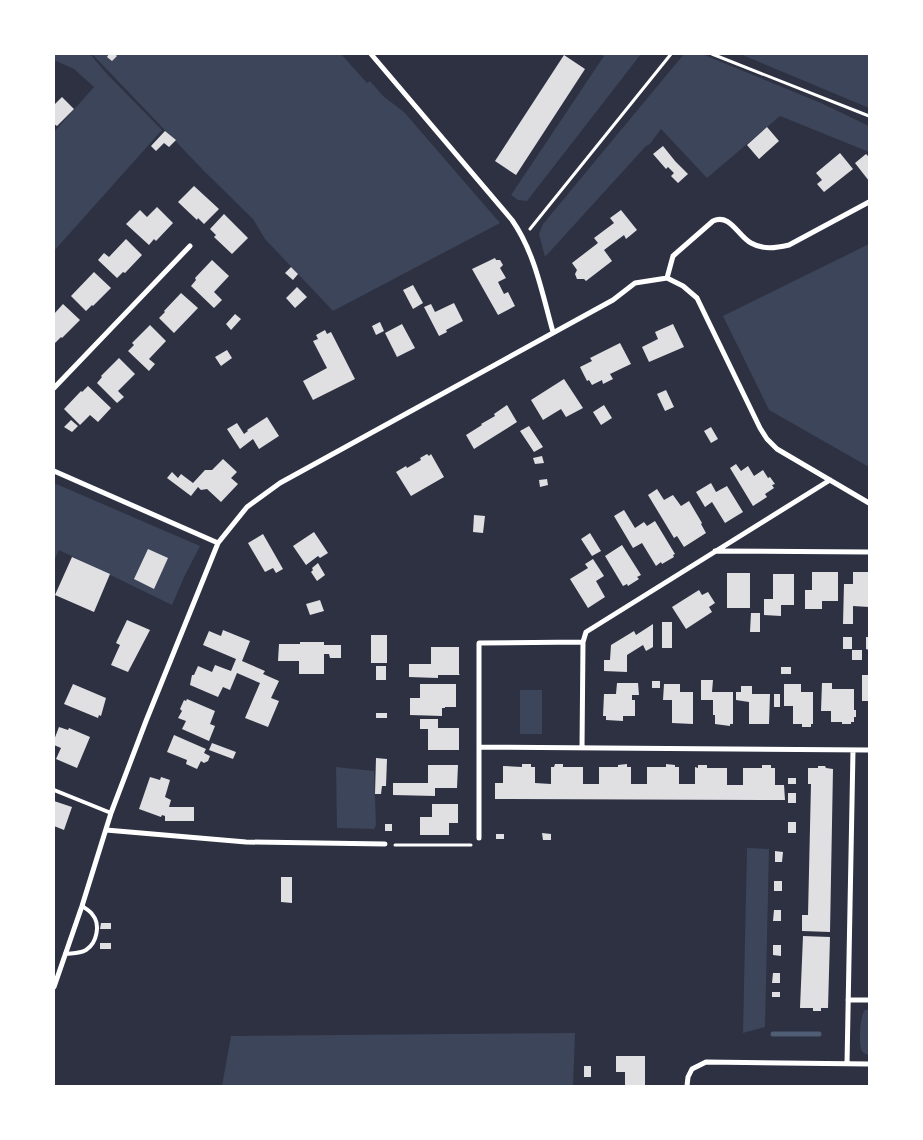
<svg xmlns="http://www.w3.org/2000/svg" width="923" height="1140" viewBox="0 0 923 1140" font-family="'IBM Plex Sans',sans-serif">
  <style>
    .green { fill: #3c4559 }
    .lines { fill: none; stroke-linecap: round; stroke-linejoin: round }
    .stream { stroke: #4f5d75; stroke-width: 5 }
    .building { fill: #e0e0e3 }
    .path { stroke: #fff; stroke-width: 3 }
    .service { stroke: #fff; stroke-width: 4 }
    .minor { stroke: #fff; stroke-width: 5 }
  </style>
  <rect width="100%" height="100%" fill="#2d3142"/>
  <path class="green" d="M54 54H90L108 75 162 130 54 251V132L94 87 74 69 54 60Z
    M92 54H341L367 83 370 81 383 96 404 112 500 223 333 311 265 239 253 219 204 171Z
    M599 54H641L527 201 518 200 511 195 604 56Z
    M684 54H702L821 103 869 126V152L780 116 707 178 661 129 650 144 646 146 545 257 539 234 543 224Z
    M740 54H869V108Z
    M869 244V467L769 410 723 316Z
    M54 483 200 546 185 575 172 605 59 550 54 561Z
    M520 690H542V734H520Z
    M336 767 374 771 376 825 374 829 337 828Z
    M747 848 769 849 765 1027 743 1033Z
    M865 1010H869V1055C866 1054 864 1054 862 1051 858 1045 860 1015 865 1010Z
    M575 1033 573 1086H222L231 1036Z"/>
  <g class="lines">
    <path class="stream" d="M773 1034H819"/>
  </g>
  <path class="building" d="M109 54H115L117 56 112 61 107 57Z
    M564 55 585 69 516 175 495 161Z
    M62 97 74 109 57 126 54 124V105Z
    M767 127 779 141 759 159 747 145Z
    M165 131 176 140 169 147 164 143 156 151 151 146Z
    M663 146 675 161 688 174 678 183 671 176 674 173 668 167 666 169 653 154Z
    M840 153 853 169 824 192 817 184 822 180 816 173Z
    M866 154 869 157V181L855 163Z
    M194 186 219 209 204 224 198 218 197 220 178 202Z
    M157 207 173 223 156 241 154 239 149 245 126 224 140 210 147 217Z
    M621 210 637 230 626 239 624 235 604 250 612 261 586 281 584 279H577L575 274 577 270 572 263 598 243 594 238 614 223 610 218Z
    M224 214 248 238 232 254 214 237 216 235 210 229Z
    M126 239 142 255 125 273 123 272 117 278 98 260 104 253 109 257Z
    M495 258 496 260H500L503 265 500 268 506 278 498 282 504 294 508 292 515 306 498 315 472 269Z
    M212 260 229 276 214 292 222 300 214 308 191 286 196 280 195 278Z
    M291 267 298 274 293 280 285 273Z
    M94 272 111 288 93 306 92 305 86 311 71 296Z
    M413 285 423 303 413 309 403 290Z
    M297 287 307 297 295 308 286 298Z
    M181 293 198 308 174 333 159 318 165 312 164 311Z
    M454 303 463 321 446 330 447 332 439 336 424 307 431 304 435 312Z
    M63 304 80 320 62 338 61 337 55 343 54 314Z
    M235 314 241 319 231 330 226 324Z
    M380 322 384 331 376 335 372 326Z
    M402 324 415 348 397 357 385 333Z
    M673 324 684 347 649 362 642 347 658 339 655 332Z
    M150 325 166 341 149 359 155 364 149 371 128 351 134 345 132 343Z
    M325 330 327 334 331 332 355 379 313 400 303 381 327 368 313 341 318 339 316 335Z
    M620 343 631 364 610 374 613 379 603 384 602 380 592 385 589 380 587 381 580 367 592 361 590 358Z
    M227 350 232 358 221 366 215 357Z
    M119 358 135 374 118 391 124 397 117 403 97 383 102 377 101 376Z
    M564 379 583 408 566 417 561 409 543 420 531 400Z
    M88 386 111 408 98 422 90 415 80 425 64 409 81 391 82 392Z
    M666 390 674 407 665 411 657 394Z
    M507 405 517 422 474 449 466 435 482 425 481 424 495 416 494 414Z
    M604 405 612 418 601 425 593 412Z
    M267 417 279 436 259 449 253 439 240 449 227 429 237 423 244 434 248 431 247 430Z
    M71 420 78 426 72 432 64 427Z
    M529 426 543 447 534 452 520 431Z
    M711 427 718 439 711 443 704 431Z
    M427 454 429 456 431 454 444 477 411 496 396 472 406 466 407 468 421 460 420 458Z
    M542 456 544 463 535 464 533 458Z
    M223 459 237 472 231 478 238 484 221 502 207 489 201 490 198 487 191 496 167 478 172 472 178 478 181 474 193 483 205 470H212Z
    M736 464 741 471 748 466 754 476 763 470 768 478 770 477 775 484 772 485 774 488 765 494 767 497 753 506 730 468Z
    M547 479 548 485 540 487 539 480Z
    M711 483 716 492 727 486 743 512 725 523 712 502 705 507 696 492Z
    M657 489 664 500 673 495 681 506 689 501 702 523 701 524 706 533 684 547 677 536 674 538 648 495Z
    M624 510 635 528 644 522 647 526 655 521 675 554 673 555 674 557 662 564 661 562 656 566 642 543 633 548 614 516Z
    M474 515 485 516 483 533 473 532Z
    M314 532 328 553 320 558 318 556 306 565 293 546Z
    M590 533 601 551 592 556 581 539Z
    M263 534 283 569 276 573 273 568 265 572 248 543Z
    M622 545 641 575 637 577 639 579 628 586 627 584 623 586 605 556Z
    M148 549 168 558 154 589 134 579Z
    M72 557 110 574 94 612 55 595Z
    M593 559 604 576 596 581 605 597 588 608 570 579 588 568 585 564Z
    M318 563 325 575 317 581 311 572 313 570 312 568Z
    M812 572H838V601H822V609H805V590H812Z
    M853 572H869V607L853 606V624H843L844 584H853Z
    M727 573H750V608H727Z
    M773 574H794V605H781V616L764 615V599H773Z
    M699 590 702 595 708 592 715 603 709 607 712 612 686 629 672 607Z
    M320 600 324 611 310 615 306 604Z
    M751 613H760V632H750Z
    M127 620 150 630 128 672 111 665 120 645 116 643Z
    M662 622H672V648H662Z
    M653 624V647L646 651 643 645 627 655V672L604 671V660H610L611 645 634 631 636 635Z
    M223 630 250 641 242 661 265 671 263 674 279 681 271 698 279 701 268 727 245 718 260 683 237 673 230 690 223 687 218 697 190 685 192 675H194L198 666 212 672 215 665 231 671 236 659 203 645 209 631 221 636Z
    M371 635H387V663H371Z
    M843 637H852V649H843Z
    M866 637H869V650L866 649Z
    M300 642H324V645H341V658H330L329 654H324V674H299V661H278L279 644H300Z
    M431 647H459V674L460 675H438V678L409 677V664H431Z
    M852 650H862V660H852Z
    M376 666H386V680H376Z
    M781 667H791V674H781Z
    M862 675H869V701H862Z
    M701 680H713L712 692H733V724H730V726L715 724V715H713V700H701Z
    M652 681H660V688H652Z
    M617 683H638L639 695H632V700H635V716H623V721L606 720V716H603L604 694H616Z
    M822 683H832V689H854V710H856V717H854V722H851V724H842V722H831V711H821Z
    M73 684 106 698 101 716 99 715 98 718 64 704Z
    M420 684H456V707H445V708H442V716L410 715V698H420Z
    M664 684H680V692H693V724L672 723V700H663Z
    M784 684H801V692H813V724H811V727H802V724H793V706H784Z
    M741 686H752V694H770L769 724H749V702L736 700V692H741Z
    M774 694H780V707H774Z
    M187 699 215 711 210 724 215 726 209 741 182 729 186 721 178 718 182 711 180 709 184 700 186 701Z
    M376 713H387V718H376Z
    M420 719H438V728H459V750H428V729H420Z
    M59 727 68 730 69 728 90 737 77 768 56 759 61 748 54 745V740Z
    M174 735 206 749 204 753 210 756 208 761 204 763 201 761 197 769 186 764 187 760 167 752Z
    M212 743 236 752 233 759 209 750Z
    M376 758 387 759 386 786H382L381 794H375Z
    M522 764H531V767H535V783L551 784V767H554L555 764H563V767H583V784H599V767H618V765L627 764V767H631V784H647V767H666V764L675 765V767H679V784H695V767L698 768V765H707V768H727V785H743V768H762V765H771V768H775V785H784L785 800 495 799V783H503V766L522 767Z
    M428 765H458L457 788H435V796L393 795V783H428Z
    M818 766H825L826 768 833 769 830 932 802 931V915H808L811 784H808V768H818Z
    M150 777 160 780 161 777 170 780 165 797 171 800 169 807H194V821H165V816L162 815 161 817 139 809Z
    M788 778H796V784H788Z
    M788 793H796V803H788Z
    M54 801 72 807 64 830 54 826Z
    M432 804H458V823H449V835H420V817H432Z
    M788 822H796V833H788Z
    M385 824H392V831H385Z
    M542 833 551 834V840H543Z
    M496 834H504V839H496Z
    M775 851 783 852 782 862H775Z
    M281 877H292V903L281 902Z
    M774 881H782V891H774Z
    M774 910H781V921H773Z
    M101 923H111V929H100Z
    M803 936 830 937 828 1008H821V1011H813V1008H800Z
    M100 943H111V949H100Z
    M773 945H781V956L773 955Z
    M773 973H780V983H772Z
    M772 992H780V997H772Z
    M616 1056H645V1086H625V1072H616Z
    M584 1066H591V1077H584Z"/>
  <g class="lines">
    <path class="path" d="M712 54 869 116
      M530 229 671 54
      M395 845H471"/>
    <path class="service" d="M54 790 111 813
      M65 954C72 953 79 954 86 950 97 943 101 924 92 914 90 911 85 908 82 906"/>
    <path class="minor" d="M371 54 512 220C535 253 542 293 553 332
      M667 278 683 286 697 298 760 428 767 439 777 449 869 503
      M54 388 190 246
      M54 471 218 543
      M715 551 869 552
      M479 747 869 750
      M582 748 583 642 586 632 830 480
      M106 830 246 842 385 844
      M479 838V643L583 642
      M54 987 82 906 111 813 146 721 218 543 247 507 280 483 613 300 635 283 667 278 673 256 713 221C730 213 738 236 751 243 763 250 776 248 789 245L869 202
      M848 1000H869
      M847 1064 853 750
      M687 1086 688 1077 692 1069 706 1062 869 1064"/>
  </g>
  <rect width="923" height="1140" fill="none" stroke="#ffffff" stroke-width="110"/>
</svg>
